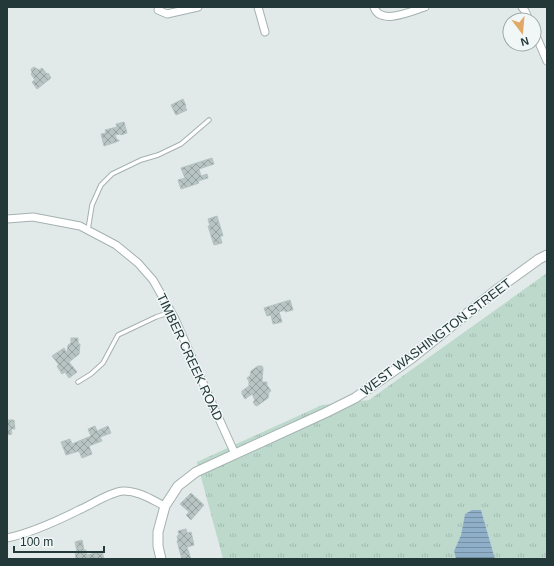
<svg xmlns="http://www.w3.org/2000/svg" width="554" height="566" viewBox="0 0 554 566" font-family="Arial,sans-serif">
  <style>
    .grass { fill: url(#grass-tufts) }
    .water { fill: url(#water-rules) }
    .building { fill: url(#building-cross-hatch); stroke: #b4c3c1 }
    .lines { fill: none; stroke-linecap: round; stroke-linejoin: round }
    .service-casing { stroke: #a4b1b0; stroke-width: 5.5 }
    .minor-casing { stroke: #a4b1b0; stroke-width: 9 }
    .tertiary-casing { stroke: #a4b1b0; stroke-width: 11 }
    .service { stroke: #fff; stroke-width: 3.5 }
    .minor { stroke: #fff; stroke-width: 7 }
    .tertiary { stroke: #fff; stroke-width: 9 }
    .labels { text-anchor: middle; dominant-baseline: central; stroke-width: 3; stroke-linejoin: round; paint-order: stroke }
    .street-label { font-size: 13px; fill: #233838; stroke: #f1f7f6 }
  </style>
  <defs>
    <pattern id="grass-tufts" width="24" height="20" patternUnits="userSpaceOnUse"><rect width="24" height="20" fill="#bcd9cc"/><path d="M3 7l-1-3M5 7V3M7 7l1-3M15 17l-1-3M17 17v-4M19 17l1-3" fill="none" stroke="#a1bbb0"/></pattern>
    <pattern id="water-rules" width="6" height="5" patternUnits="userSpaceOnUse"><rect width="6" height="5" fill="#8fafc9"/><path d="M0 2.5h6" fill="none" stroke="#748fa4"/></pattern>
    <pattern id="building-cross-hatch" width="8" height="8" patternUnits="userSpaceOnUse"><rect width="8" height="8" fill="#b7c4c2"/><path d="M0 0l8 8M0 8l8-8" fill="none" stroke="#94a09f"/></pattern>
  </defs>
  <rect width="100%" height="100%" fill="#e1eae8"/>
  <path class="grass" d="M547 273V559H495L481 510 465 514 461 535 454 551 456 559H223L197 462 322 405 369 400Z"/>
  <path class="water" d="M472 510H481L495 559H456L454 551 461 535 465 514Z"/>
  <path class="building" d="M34 67 39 70 42 68 47 74 48 73 51 78 37 89 32 82 35 80 31 74 32 73 31 69Z
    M183 99 186 106 185 107 187 110 176 115 171 105Z
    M124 122 127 133 121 135 120 134 115 135 117 140H119V141L104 146 101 134 106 133 105 130 117 127 116 124Z
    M212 158 214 164 199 169 201 176 207 174 208 178 198 181 199 183 181 189 178 180 185 178 181 168Z
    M217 216 223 236H220L222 243 214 245 208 226H210L208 219Z
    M290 300 293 310 285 312V310L279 312 282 322 273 324 271 315 267 316 264 308Z
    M71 338H78V344H80L79 354 69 362 77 372 69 378 65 372 62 374 57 366 59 365 52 356 64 348 67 353 68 345 71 343Z
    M258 366H262L263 368 262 382H267V385L271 391 269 392 268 398 257 406 255 405 253 402 255 400 252 394 245 399 242 394V391L249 386V381L247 378 250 376 251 371Z
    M7 420H14L15 429H11L12 434 7 435Z
    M95 426 97 431 108 426 111 433 100 437 102 441 89 446 92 454 82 458 79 451 66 455 61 442 70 439 72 444 91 436 88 429Z
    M191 493 204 505 191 520 186 515 189 512 180 504Z
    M186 529 187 533 191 532 194 545 187 547 191 559H182L177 541 178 540 177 536 179 535 178 531Z
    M82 540 84 550H86L87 555 102 551 104 559H75H76L75 552 77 551 75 542Z"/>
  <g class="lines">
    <defs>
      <path id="service" d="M88 230 92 205 101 185 112 174 141 160 158 155 181 144 209 120
        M78 382 91 374 103 363 118 335 156 317 171 312"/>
      <path id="minor" d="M258 7 265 32
        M374 7C380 26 412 11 425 7
        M522 7 525 11 529 20
        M158 10 167 14 198 7
        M534 31 547 61
        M7 219 33 217 80 226 116 245 138 263 153 280 175 319 207 392 235 454
        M7 538C31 533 57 521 79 510 91 505 112 491 124 491 139 491 152 500 165 506"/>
      <path id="tertiary" d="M161 559 158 546V532L165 506 178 486 196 472 325 413 355 398 412 358 495 291 539 259 547 255"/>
    </defs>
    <use href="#service" class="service-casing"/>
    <use href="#minor" class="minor-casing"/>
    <use href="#tertiary" class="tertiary-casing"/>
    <use href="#service" class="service"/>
    <use href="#minor" class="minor"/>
    <use href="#tertiary" class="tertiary"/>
  </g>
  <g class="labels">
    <g class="street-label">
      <text transform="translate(436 337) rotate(-37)">WEST WASHINGTON STREET</text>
      <text transform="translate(190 357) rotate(65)">TIMBER CREEK ROAD</text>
    </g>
  </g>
  <rect width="554" height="566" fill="none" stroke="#233838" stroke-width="16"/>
  <g transform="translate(522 32) rotate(164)"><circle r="19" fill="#f1f7f6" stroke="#9fabaa"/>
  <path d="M0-3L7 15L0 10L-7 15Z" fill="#e2a966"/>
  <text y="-6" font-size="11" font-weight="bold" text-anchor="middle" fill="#233838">N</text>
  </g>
  <path d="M14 546v6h90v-6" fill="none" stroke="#233838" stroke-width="2"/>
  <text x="20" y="546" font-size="12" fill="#233838" stroke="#f1f7f6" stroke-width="3" paint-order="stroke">100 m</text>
</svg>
